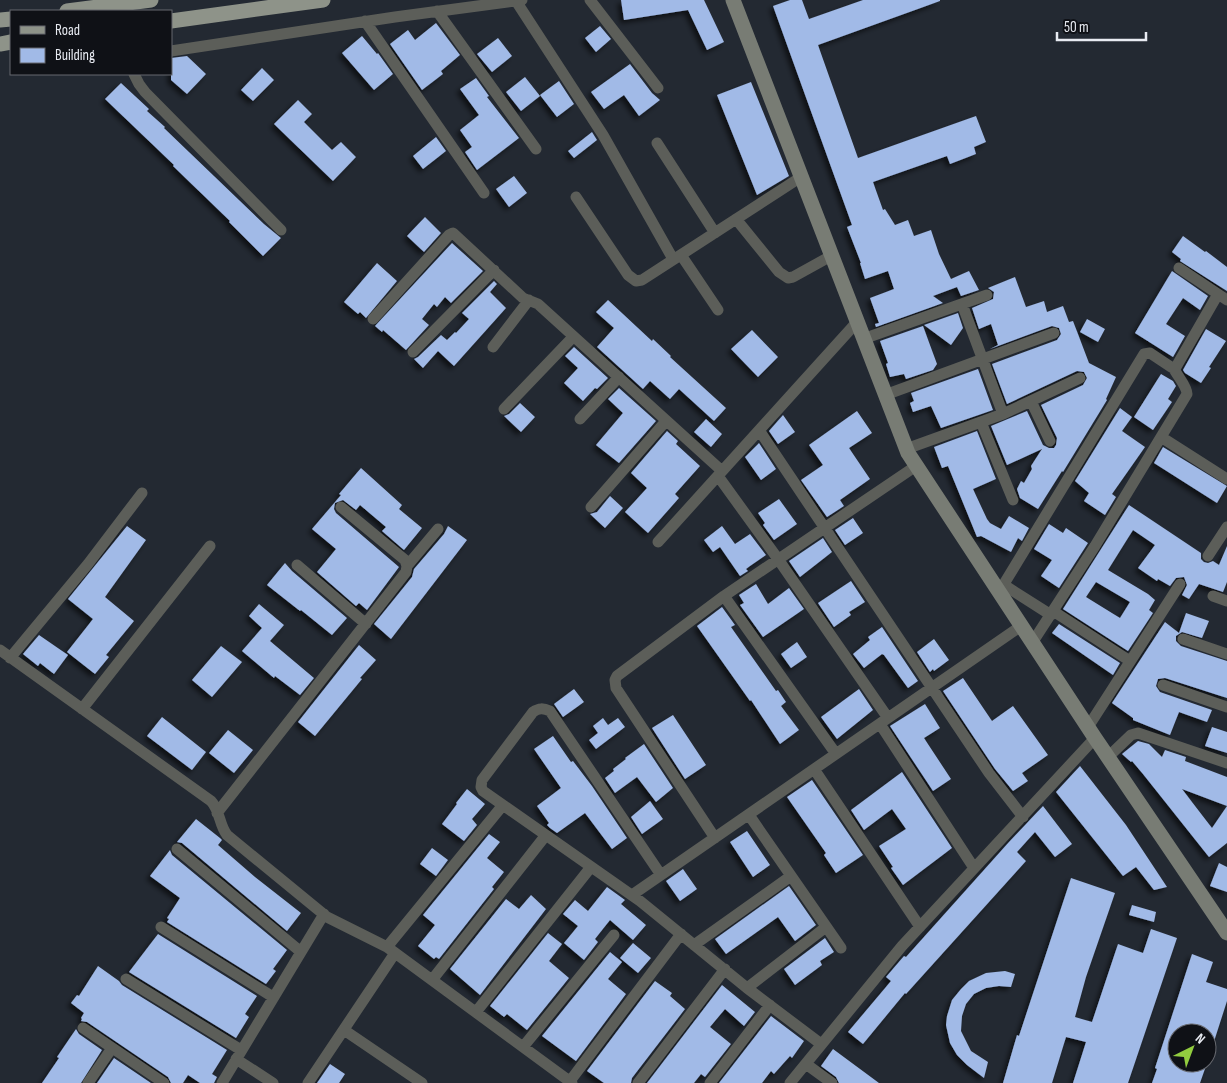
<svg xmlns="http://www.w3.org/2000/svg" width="1227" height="1083" viewBox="0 0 1227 1083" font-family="'Sofia Sans Condensed',sans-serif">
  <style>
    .building { fill: #a1bae7; fill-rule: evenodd; filter: url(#shadow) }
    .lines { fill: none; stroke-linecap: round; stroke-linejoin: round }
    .street { stroke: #5c5e59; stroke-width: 11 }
    .secondary { stroke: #787c74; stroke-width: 15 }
    .primary { stroke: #8e9389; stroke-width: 15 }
  </style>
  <defs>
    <filter id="shadow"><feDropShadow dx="-3.5" dy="3.5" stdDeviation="2.5" flood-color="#0009"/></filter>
  </defs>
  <rect width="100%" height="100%" fill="#232932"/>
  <path class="building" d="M621 0H704L724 42 707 50 688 10 624 20Z
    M790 0H802L809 19 863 0H940V1L818 45 858 158 976 116 986 142 974 147 976 154 950 164 947 156 873 182 883 210 885 209 895 225 908 220 914 236 931 230 939 254 951 279 969 271 979 290 961 296 957 287 933 296 943 303 876 327 875 324 879 323 870 298 894 289 888 271 865 279 860 263H861L847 227 852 225 773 6Z
    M436 23 460 55 441 71 443 74 422 90 390 44 408 30 415 40Z
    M600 26 611 39 596 52 585 38Z
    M362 36 377 54 378 53 393 74 374 90 342 53Z
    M498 38 512 56 492 72 477 54Z
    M187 56 206 74 187 94 171 80V58Z
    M630 64 652 93 660 100 639 116 624 95 604 109 591 92Z
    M262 68 274 80 253 101 241 90Z
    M525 77 540 96 521 111 506 92Z
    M476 78 489 96 487 97 519 138 477 170 465 152 472 147 460 130 479 115 460 89Z
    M559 81 574 104 557 117 540 95Z
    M751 82 789 176 757 195 717 95Z
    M121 83 149 109 147 111 165 127 164 128 264 224 281 238 263 256 229 222 230 221 173 166 174 165 105 99Z
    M298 100 312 114 304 122 332 150 341 142 356 157 333 181 274 124Z
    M592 132 597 140 574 158 568 151Z
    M436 137 446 151 423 169 413 156Z
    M514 176 527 193 509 207 496 189Z
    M425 217 441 233 424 252 407 236Z
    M1183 236 1205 252 1206 251 1227 267V291L1180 261 1181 259 1172 252Z
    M452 243 483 271 451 303 445 297 437 307 434 304 422 319 429 325 406 350 383 330 382 332 375 326Z
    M377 263 397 281 366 318 360 312 358 314 344 302Z
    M1172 271 1208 296 1200 310 1183 298 1166 324 1185 336 1173 357 1135 333Z
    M1015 277 1026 307 1044 301 1047 312 1063 306 1069 322 1073 321 1089 363 1116 377 1106 399 1107 400 1063 472 1062 471 1038 509 1020 498 1017 489 1021 481 1024 483 1032 469 1031 466 1042 449 1007 465 991 426 1027 411 1043 445 1049 448H1054L1056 445 1057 438 1041 405 1083 385 1087 378 1084 372 1077 371 1007 404 992 364 1057 340 1061 334 1059 328 1052 326 990 349 998 345 991 324 979 329 972 308 993 299 994 292 988 288Z
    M494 281 497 284 490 292 506 308 454 366 438 351 423 368 414 359 418 357 441 335 447 340 455 332 456 333 469 319 462 313Z
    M608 300 652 341 653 339 671 356 670 357 726 408 714 421 679 389 670 399 650 381 643 389 597 347 614 328 596 312Z
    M958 313 963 328 951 345 924 325Z
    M1087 319 1105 329 1098 342 1080 332Z
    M923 326 937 364 933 370 906 379 904 374 890 377 886 364 888 363 880 341Z
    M1206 329 1226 341 1209 367 1211 368 1201 383 1185 373 1183 370Z
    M752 330 778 357 758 377 731 349Z
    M574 347 608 378 597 389 595 388 583 401 564 383 578 368 565 356Z
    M978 369 993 410 941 428 931 406 913 412 910 403 914 401 911 393Z
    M1161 374 1173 381 1176 386 1168 399 1172 402 1153 430 1134 417Z
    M619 388 656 421 619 463 596 445 623 413 608 399Z
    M520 403 535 417 521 432 504 416 509 414Z
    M1120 408 1132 417 1122 431 1145 447 1112 494 1116 497 1105 515 1084 501 1089 493 1075 481Z
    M857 411 872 433 849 448 870 479 840 500 844 506 827 517 801 480 823 465 809 445Z
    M783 415 795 432 778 444 769 431Z
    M706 419 722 434 711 447 694 432Z
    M667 431 678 441 676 444 700 466 675 494 679 498 648 533 625 512 647 488 631 473Z
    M977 431 996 479 973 489 987 519 990 523 1001 529 1009 516 1029 528 1022 541 1018 538 1011 552 981 536 977 537 948 466 942 468 934 447Z
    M759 443 776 469 761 480 745 457Z
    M1163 447 1227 486 1217 503 1154 463Z
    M361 468 402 505 399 509 422 528 404 550 382 531 386 527 360 505 356 510 343 500 335 503 334 509 336 513 399 567 367 610 359 603 356 606 317 572 336 549 312 529 341 495 339 494Z
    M610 496 623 508 605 528 590 514 597 512Z
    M779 499 797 524 774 540 763 525 765 523 758 513Z
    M1129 505 1201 553V559L1204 562 1208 563 1213 561 1219 565 1227 546V582L1223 592 1199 584 1189 599 1182 595 1187 585 1184 577 1176 578 1170 586 1158 579 1157 581 1138 568 1155 545 1133 530 1108 570 1148 594 1155 600 1149 610 1153 613 1128 651 1063 609ZM1096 582 1130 602 1120 618 1086 597Z
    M853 518 863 533 845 545 835 530Z
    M1049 524 1063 533 1066 528 1088 543 1059 588 1041 576 1052 560 1034 549Z
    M127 526 146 540 105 597 134 621 106 655 109 657 95 674 67 652 93 619 68 599Z
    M448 526 467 540 391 639 374 624 412 577 414 569 444 534Z
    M722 526 735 544 750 534 766 555 750 566 746 569 748 571 740 576 720 547 713 552 704 540Z
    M823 538 832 552 800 577 789 561Z
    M285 563 292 571 347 618 332 635 301 610 300 611 267 585Z
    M851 581 865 602 849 612 851 615 834 627 818 603Z
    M756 584 768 604 789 588 804 609 763 637 740 605 744 603 739 595Z
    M259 604 284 625 270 641 314 678 300 695 275 676 274 678 242 651 262 628 249 616Z
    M722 607 735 625 731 627 776 691 778 690 786 702 781 706 799 730 780 744 751 700 750 701 697 626Z
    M1186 613 1209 621 1202 638 1182 632 1176 636V641L1181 646 1227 661V698L1165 678 1158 679 1156 686 1160 692 1212 710 1207 722 1179 712 1170 735 1133 720V718L1112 703 1165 622 1179 633Z
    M1059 624 1120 663 1113 675 1052 633Z
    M882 627 918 681 908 688 884 655 882 654 864 668 853 654 870 640 868 637Z
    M39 635 68 655 54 674 40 663 38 666 23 654Z
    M934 639 949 660 934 671 933 669 930 672 917 652Z
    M797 642 807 657 791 668 781 654Z
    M359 645 376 660 360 678 362 679 315 736 298 722Z
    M221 646 242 662 212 697 192 680Z
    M963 678 992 721 1013 706 1048 755 1022 773 1028 781 1013 791 995 769 943 691Z
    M574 689 584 702 563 717 554 704Z
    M859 689 873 710 837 739 821 717Z
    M925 704 940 728 924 738 951 779 933 791 890 726Z
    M673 715 706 765 685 779 652 728Z
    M162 717 206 752 192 770 147 736Z
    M603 718 608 725 618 718 625 727 596 749 589 740 598 733 593 726Z
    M1212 727 1227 732V753L1205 746Z
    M228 730 253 750 234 773 209 753Z
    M553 736 571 762 573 761 592 786 627 838 612 849 585 813 557 833 550 828 547 825 549 823 537 806 561 788 534 749Z
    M1138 741 1149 744 1162 757 1165 750 1186 757 1185 761 1227 777V843L1209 857 1143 774 1132 761 1131 762 1122 754ZM1182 789 1227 806 1212 828Z
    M644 744 673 788 656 802 637 777 615 793 605 778 614 771 613 769 626 759 625 758Z
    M1080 766 1126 825 1167 887 1154 890 1136 867 1123 876 1056 792Z
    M902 772 952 848 903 885 891 868 893 867 879 846 906 829 892 809 864 830 851 810Z
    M812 780 863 855 836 873 824 855 826 853 787 797Z
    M467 789 485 804 472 819 477 825 464 841 442 824 457 804 456 803Z
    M650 801 663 819 642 834 631 817Z
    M1043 806 1072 844 1055 857 1035 832 1017 852 1026 861 906 994 905 993 863 1044 848 1032 891 981 886 977 904 956 906 957 1009 842Z
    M196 819 220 838 222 840 218 845 255 877 301 913 287 931 182 843 177 842Z
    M747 831 770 865 753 877 730 842Z
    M489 834 500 842 487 858 504 872 492 887 494 889 439 959 436 957 434 959 418 946 435 925 423 915Z
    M432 848 448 860 436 876 420 864Z
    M170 850 172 855 287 950 273 969 276 971 266 984 167 922 169 919 167 918 180 898 150 876Z
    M1219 863 1227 867V892L1210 886Z
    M683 869 697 889 680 901 666 881Z
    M1071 878 1115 893 1086 977 1075 1017 1092 1022 1118 944 1143 953 1151 929 1177 938 1128 1083H1073L1086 1042 1066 1037 1052 1083H1003L1017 1035 1019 1036Z
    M789 886 816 925 795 941 778 917 726 954 715 939Z
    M607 887 625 900 621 904 646 925 633 940 610 920 595 939 598 942 584 960 564 943 578 926 563 914 575 900 588 911Z
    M531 895 546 909 480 995 450 969 506 899 519 909Z
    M1132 905 1156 912 1154 922 1129 915Z
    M548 933 562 944 549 961 569 978 527 1030 507 1014 504 1017 490 1006Z
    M158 934 257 996 245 1014 249 1017 236 1038 129 972Z
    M825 938 834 952 820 961 822 965 795 985 784 969Z
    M633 943 651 958 638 973 620 958Z
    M610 952 622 962 608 979 626 994 576 1061 542 1036Z
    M1192 954 1213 962 1206 982 1227 989V1001L1209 1057 1207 1056V1033H1177V1063H1207L1200 1083H1152L1157 1069 1155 1068Z
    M98 966 119 981 122 985 227 1050 212 1074 217 1077 214 1083H200L188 1075 183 1083H171L168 1077 87 1022 81 1021 82 1019 81 1018 84 1013 71 1003 77 995 79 996Z
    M1005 971 1015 974 1011 987 999 986 986 988 974 994 966 1004 962 1016 961 1031 971 1051 988 1062 984 1078 967 1065 957 1055 950 1043 946 1025 947 1016 952 1000 961 989 969 981 986 973Z
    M655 981 672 993 670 996 685 1009 632 1078 631 1083H604L587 1071Z
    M722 985 755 1012 744 1026 725 1009 710 1027 731 1044 705 1077 701 1074 694 1083H647Z
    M771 1016 804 1041 792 1058 790 1056 774 1074 771 1071 762 1083H719Z
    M76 1029 79 1034 102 1050 81 1083H42L59 1058 57 1057Z
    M833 1049 879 1083H839L836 1077 821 1066Z
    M114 1058 151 1083H97Z
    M330 1064 345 1074 339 1083H317Z"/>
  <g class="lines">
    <path class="street" d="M590 0 658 88
      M516 1 603 135 673 259
      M437 11 536 149
      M365 21 484 193
      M171 51 395 17 522 0
      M134 74 139 84 145 92 281 230
      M657 143 715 233
      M576 197 628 275 636 281 642 280 801 177
      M736 219 779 272 788 278 793 277 831 256
      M681 255 718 310
      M1179 268 1227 300
      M962 304 1003 414
      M373 319 449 235 453 233 523 298 538 304 722 471
      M863 339 987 295
      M493 347 529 300
      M413 352 494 270
      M885 395 1054 333
      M1031 401 1050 441
      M504 409 573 337
      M580 419 619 377
      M981 422 1013 500
      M759 430 989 773 1023 817
      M1161 437 1227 479
      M906 449 1003 414 1080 378
      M718 476 778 559 888 718
      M591 507 666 421
      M658 542 857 322
      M1208 556 1227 527
      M297 565 366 624
      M407 566 438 529
      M1004 585 1051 615
      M999 592 1144 354 1150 353 1171 367H1176L1218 294
      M724 596 836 754
      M1213 596 1227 601
      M1053 611 1130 661
      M1183 639 1227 654
      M1032 643 1095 546 1187 394C1187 386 1177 376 1173 367
      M0 650 211 801C220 810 219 825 227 835L327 917 387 947 572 1083
      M10 658 88 564 142 493
      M1163 685 1227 707
      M82 709 210 546
      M880 724 974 868
      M1088 727 1180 584
      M1108 757 1131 735 1138 733 1227 763
      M814 769 920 927
      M217 813 406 572 407 566 405 560 341 507
      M749 815 841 948
      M715 838 616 688 615 680 617 676 724 596 916 466
      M177 849 301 952
      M661 875 550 711C543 708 539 708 533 712L482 780 481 787 483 791 640 901 747 988 821 1044
      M632 895 1021 626
      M161 927 273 997
      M694 945 791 876
      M387 947 503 805
      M126 979 241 1050
      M432 980 546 835
      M747 988 826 927
      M476 1012 591 867
      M83 1028 164 1083
      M344 1030 422 1083
      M523 1047 614 935
      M236 1059 273 1083
      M806 1064 832 1083
      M570 1081 681 934
      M88 1083 112 1048
      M222 1083 324 914
      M308 1083 395 953
      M638 1083 725 969
      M710 1083 770 1005
      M790 1083 902 946 1095 738"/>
    <path class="secondary" d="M733 0 908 453 1095 738 1227 933"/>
    <path class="primary" d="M67 11 151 0
      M0 20 11 19
      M171 21 323 0
      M0 44 11 42"/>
  </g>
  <rect x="10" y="10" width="162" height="65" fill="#0f1116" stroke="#66686e"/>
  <rect x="20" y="26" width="25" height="8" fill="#8e9389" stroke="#66686e"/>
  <text x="55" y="35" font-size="15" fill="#e8ebf2">Road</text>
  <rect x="20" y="48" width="25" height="15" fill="#a1bae7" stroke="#66686e"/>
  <text x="55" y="60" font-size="15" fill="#e8ebf2">Building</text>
  <g transform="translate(1192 1048) rotate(42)"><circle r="24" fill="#0f1116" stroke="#66686e"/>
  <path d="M0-4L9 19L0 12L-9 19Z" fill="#92cd3f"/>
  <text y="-8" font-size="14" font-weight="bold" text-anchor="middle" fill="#e8ebf2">N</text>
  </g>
  <path d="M1057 32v8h89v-8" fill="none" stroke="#e8ebf2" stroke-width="2.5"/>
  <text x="1064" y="32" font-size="15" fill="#e8ebf2" stroke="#0f1116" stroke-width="4" paint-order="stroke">50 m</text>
</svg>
